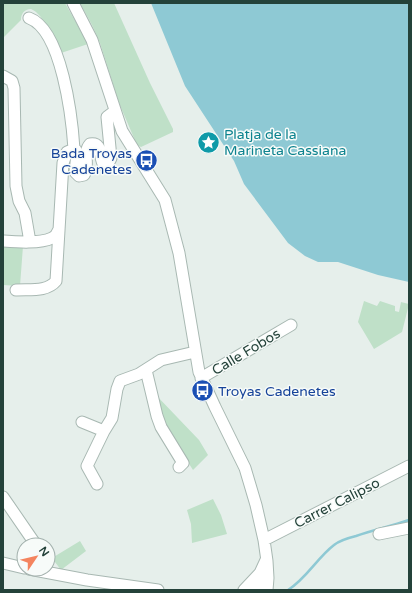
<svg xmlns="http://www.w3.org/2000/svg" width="412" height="593" viewBox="0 0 412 593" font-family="'Varela Round',sans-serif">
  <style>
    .green { fill: #bfe0c8 }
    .water { fill: #8ec9d4 }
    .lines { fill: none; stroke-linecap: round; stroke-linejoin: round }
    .stream { stroke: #8ec9d4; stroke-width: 2.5 }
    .minor-casing { stroke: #a8b8b2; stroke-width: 13 }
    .minor { stroke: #fff; stroke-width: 11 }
    .labels { text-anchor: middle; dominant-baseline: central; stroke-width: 3; stroke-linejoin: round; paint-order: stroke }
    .culture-label { font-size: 14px; fill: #0d838f; stroke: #f7fbf9; text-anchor: start }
    .transit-label { font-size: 14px; fill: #164399; stroke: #f7fbf9; text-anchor: end }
    .street-label { font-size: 14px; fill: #24423a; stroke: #f7fbf9 }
  </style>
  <rect width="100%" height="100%" fill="#e6efeb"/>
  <path class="green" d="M3 3H65L88 44 61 53C54 41 44 14 31 9 24 9 21 14 21 20L3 38Z
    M80 3H114L150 83 173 129V132L141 147 137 145 119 103 100 43 92 25Z
    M3 245 23 246 20 286 3 285Z
    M364 301 377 306 380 301 395 306V311L399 312 401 302 409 304 402 332 374 349 358 322Z
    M155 394 199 440 208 455 193 470 163 423Z
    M213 499 221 515 227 534 192 543 191 524 187 510Z
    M80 541 86 551 61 570 52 558Z"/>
  <path class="water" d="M151 3H409V282L378 275 338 262H318L305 256 288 243 244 184 234 161 185 86Z"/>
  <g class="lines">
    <path class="stream" d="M288 590C306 579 317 558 334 545 340 540 348 538 356 536 373 530 392 526 409 520"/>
    <defs>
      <path id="minor" d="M73 3 92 40 122 131 165 200 179 253 199 372 215 407 245 468 256 505 264 540 267 561 268 578 267 590
        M29 18C62 30 72 118 74 149
        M3 76 12 81 14 88 16 186 19 201 25 213 30 242
        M3 241C16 242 40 244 52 238 54 237 57 234 58 231
        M16 290C30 289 47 292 56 281L63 163 67 152 74 149 76 150 77 154 75 172 79 176 84 175C90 166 82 153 90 144 104 142 98 158 104 165L108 164 111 158 107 117 115 111
        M146 370 157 416 161 427 183 463 179 467
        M201 378 291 325
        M82 422 104 431
        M97 484 87 466 104 431 112 418 117 389 120 381 139 374 161 360 195 352
        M3 497 36 545
        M379 534 409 528
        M264 540 409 466
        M3 563 24 568
        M29 569 87 580 158 590
        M244 590 260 573 266 560
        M257 590 264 573"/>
    </defs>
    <use href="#minor" class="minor-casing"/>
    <use href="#minor" class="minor"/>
  </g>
  <defs>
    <symbol id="sight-disc" viewBox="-11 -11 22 22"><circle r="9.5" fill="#0f9aa8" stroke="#f7fbf9"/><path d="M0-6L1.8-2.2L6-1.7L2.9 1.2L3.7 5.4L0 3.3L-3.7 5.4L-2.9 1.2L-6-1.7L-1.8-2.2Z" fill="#fff"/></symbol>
    <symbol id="bus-disc" viewBox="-11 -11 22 22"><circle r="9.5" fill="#1a4fb4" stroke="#f7fbf9"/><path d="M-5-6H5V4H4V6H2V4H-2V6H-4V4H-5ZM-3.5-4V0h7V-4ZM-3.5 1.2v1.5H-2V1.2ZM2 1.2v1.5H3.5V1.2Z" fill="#fff"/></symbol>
  </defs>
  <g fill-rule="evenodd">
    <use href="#sight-disc" x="196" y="130" width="25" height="25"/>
    <use href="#bus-disc" x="134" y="148" width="25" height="25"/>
    <use href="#bus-disc" x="190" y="378" width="25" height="25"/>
  </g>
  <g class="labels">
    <g class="culture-label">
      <text x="224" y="134">Platja de la<tspan x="224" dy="16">Marineta Cassiana</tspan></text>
    </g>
    <g class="transit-label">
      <text x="132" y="153">Bada Troyas<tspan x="132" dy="16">Cadenetes</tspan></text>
      <text x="218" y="391" text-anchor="start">Troyas Cadenetes</text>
    </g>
    <g class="street-label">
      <text transform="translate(246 352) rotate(-31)">Calle Fobos</text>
      <text transform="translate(337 503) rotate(-27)">Carrer Calipso</text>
    </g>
  </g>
  <rect width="412" height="593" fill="none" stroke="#24423a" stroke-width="8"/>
  <g transform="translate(36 557) rotate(55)"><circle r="19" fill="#f7fbf9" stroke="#a3b1ad"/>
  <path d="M0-3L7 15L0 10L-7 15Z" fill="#f4845f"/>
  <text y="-6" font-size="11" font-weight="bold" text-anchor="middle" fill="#24423a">N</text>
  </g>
</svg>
